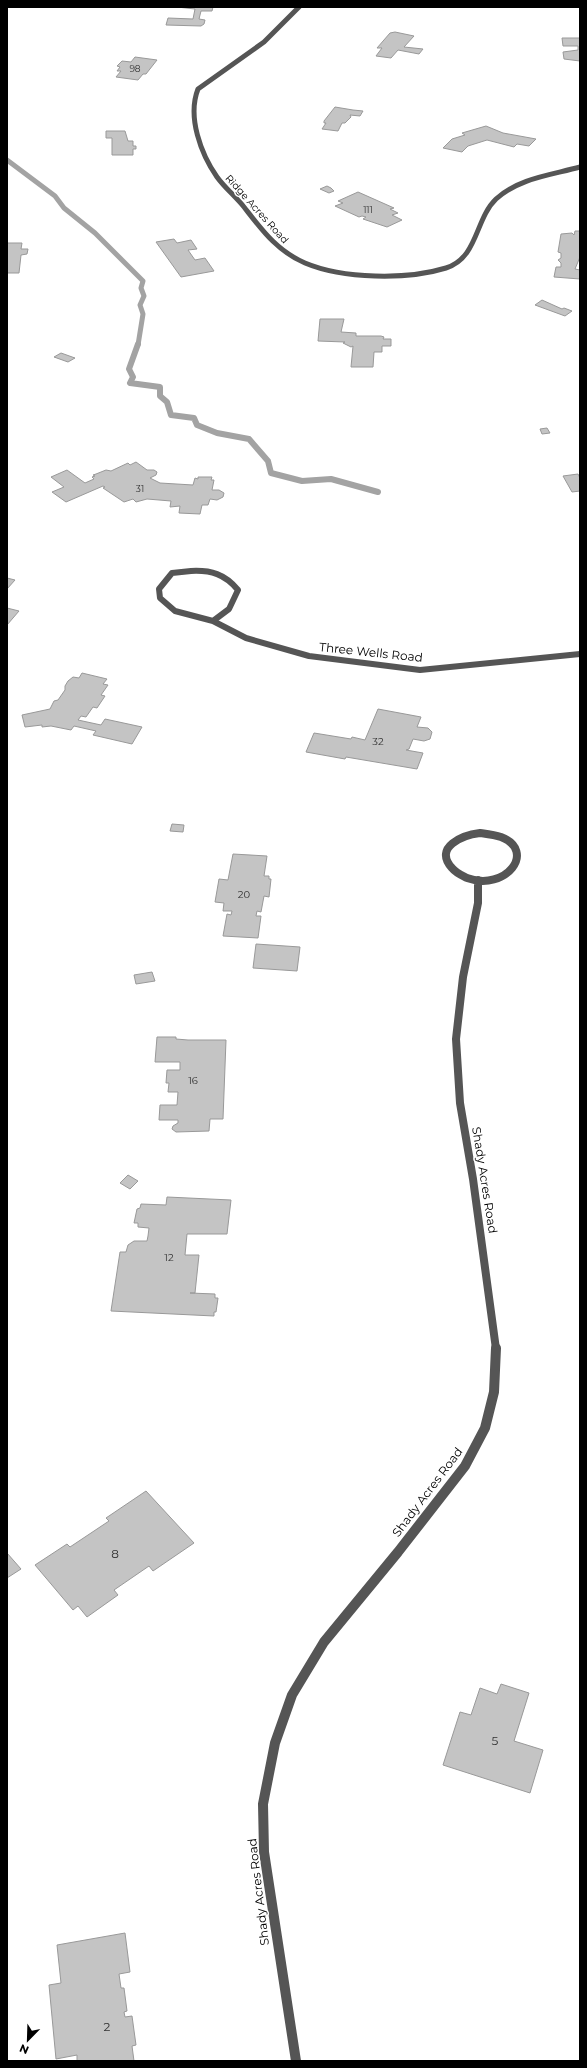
<svg xmlns="http://www.w3.org/2000/svg" width="587" height="2068" viewBox="0 0 587 2068" font-family="Montserrat,sans-serif">
  <style>
    .lines { fill: none; stroke-linecap: round; stroke-linejoin: round }
    .stream-far1 { stroke: #a3a3a3; stroke-width: 5 }
    .stream { stroke: #a3a3a3; stroke-width: 6 }
    .building { fill: #c4c4c4; stroke: #999 }
    .minor-far3 { stroke: #555; stroke-width: 5 }
    .minor-far2 { stroke: #555; stroke-width: 6 }
    .minor-far1 { stroke: #555; stroke-width: 8 }
    .minor { stroke: #555; stroke-width: 10 }
    .labels { text-anchor: middle; dominant-baseline: central; stroke-width: 3; stroke-linejoin: round; paint-order: stroke }
    .far-number-label { font-size: 9px; fill: #313131 }
    .far-street-label { font-size: 10px; fill: #000; stroke: #fff }
    .number-label { font-size: 10px; fill: #313131 }
    .street-label { font-size: 12px; fill: #000; stroke: #fff }
    .near-number-label { font-size: 12px; fill: #313131 }
  </style>
  <rect width="100%" height="100%" fill="#fff"/>
  <g class="lines">
    <path class="stream-far1" d="M7 160 55 196 64 208 95 233 143 281 141 288 144 296 140 305 143 314 138 345"/>
    <path class="stream" d="M138 344 129 369 133 377 130 383 160 387V396L167 402 171 415 194 418 197 425 217 433 249 439 268 461 271 473 302 481 331 479 378 492"/>
  </g>
  <path class="building" d="M177 7H213L212 11H201L199 19 205 20 204 24 201 26 166 25 168 18 193 19 195 9Z
    M395 32 414 36 404 47 423 49 419 54 398 50 391 58 376 56 382 48H377L390 33Z
    M562 38H580V61L564 59 563 52 578 50V46H563Z
    M135 57 157 60 146 74H143L138 80 116 77 121 71H117L120 67 117 66 122 61 131 62Z
    M335 107 353 110 363 111 360 116 350 115 351 117 345 123H342L338 131 322 129 326 123H324V121Z
    M486 126 503 133 536 139 529 146 517 144 514 147 487 140 468 146 462 152 443 148 452 139 465 135 462 133Z
    M106 131H125L128 141H133V146H136V149H133V155H112V138H106Z
    M327 186 331 188 334 191 329 193 320 189Z
    M358 192 394 208 390 209 398 213 392 215 402 220 387 227 363 219 366 217 362 216 359 217 335 206 343 203 338 201Z
    M575 231H580V257L575 269 580 270V279L554 277 556 267H561V263L558 260 561 258V253L558 252 561 234 572 233 574 235Z
    M174 239 177 243 191 240 197 249 188 250 195 260 205 258 214 271 181 277 156 242Z
    M7 243H22L21 249H28L27 254 21 255 19 273H7Z
    M542 300 562 309 564 308 572 311 565 316 535 305Z
    M320 319H344L341 332 356 333V336H381L384 337 383 339H391V346H382V352H374L373 367H351L353 346 351 347 343 343 345 342 318 341Z
    M61 353 75 358 68 362 54 357Z
    M547 428 550 433 542 434 540 429Z
    M136 462 147 470H154L157 472 156 475 150 478 160 483 193 485 195 478 198 479V477H212L211 480H214L212 490H219L224 493 223 497 217 500 210 499 208 505H202L200 514 179 513 180 506 170 507 171 501 147 499 136 502 133 499 124 502 103 488 105 487 103 486 66 502 52 492 64 487 51 477 67 470 85 483 94 479 92 477 95 476 93 475 96 474 106 470 111 471 128 463 130 465Z
    M578 474 580 478V491L572 492 563 476Z
    M7 578 15 580 7 589Z
    M7 608 19 611 7 625Z
    M82 673 107 679 103 684 108 685 101 695 105 696 97 708 93 707 86 717 81 716 78 720 101 725 105 719 142 727 132 744 93 735 96 731 74 726 71 730 51 726 42 727V725L25 727 22 715 50 709 54 701 58 700 65 690V686L68 681 73 677 79 678Z
    M378 709 421 717 417 727 428 728 432 732 430 739 424 741 413 739 409 749 406 750 423 753 417 769 346 757 345 759 306 752 314 733 351 739 352 737 365 740Z
    M172 824 184 825 183 832 170 831Z
    M233 854 267 856 264 876H269V879H271L269 897 264 896 261 912 257 911 256 916H261L258 938 223 936 227 914 231 915 232 911H223L224 903 215 902 219 879 228 880Z
    M256 944 300 947 297 971 253 968Z
    M152 972 155 981 136 984 134 975Z
    M157 1037H176V1039L188 1040H226L223 1119H210L209 1131 176 1132 172 1129 173 1126 178 1123V1120H159L160 1105H177L178 1092H168L169 1083H166L167 1070H180V1062H155Z
    M128 1175 138 1181 130 1189 120 1183Z
    M167 1197 231 1200 227 1234H187L185 1255H199L195 1293H190L215 1294V1298H218L216 1312H214V1316L111 1311 120 1252H126L128 1245 134 1241H147L148 1236 149 1228 138 1227V1223H134L137 1209 140 1208 141 1204 166 1205Z
    M146 1491 194 1543 153 1571 149 1566 114 1590 118 1595 87 1617 78 1606 73 1610 35 1565 67 1544 70 1547 109 1521 106 1518Z
    M7 1553 21 1569 7 1578Z
    M501 1684 529 1693 514 1741 543 1750 530 1793 443 1765 460 1712 471 1715 480 1688 497 1694Z
    M125 1933 130 1972 119 1974 121 1988H124L127 2011 124 2012 125 2017 132 2016 136 2045 132 2046 134 2061H77V2055L56 2059 49 1985 61 1983 57 1945Z"/>
  <g class="lines">
    <path class="minor-far3" d="M299 7 264 42 198 89C187 117 201 154 217 177 225 188 235 196 244 207 262 230 277 251 305 263 343 279 407 280 446 268 478 258 475 219 496 199 519 178 551 175 580 167"/>
    <path class="minor-far2" d="M191 571C211 570 225 574 238 590L229 609 213 621 175 611 160 598 159 589 172 573Z
      M213 621 246 638 309 656 420 670 580 654"/>
    <path class="minor-far1" d="M480 833C487 834 495 835 501 837 537 851 506 892 467 878 461 875 456 873 452 868 433 847 463 835 480 833Z
      M478 880V903L463 977 456 1039 460 1103 473 1179 496 1349"/>
    <path class="minor" d="M296 2061 264 1852 263 1804 275 1743 292 1695 324 1642 398 1552 465 1466 485 1428 494 1392 496 1348"/>
  </g>
  <g class="labels">
    <g class="far-number-label">
      <text x="135" y="68">98</text>
      <text x="368" y="209">111</text>
      <text x="140" y="488">31</text>
    </g>
    <g class="far-street-label">
      <text transform="translate(257 209) rotate(48)">Ridge Acres Road</text>
    </g>
    <g class="number-label">
      <text x="378" y="741">32</text>
      <text x="244" y="894">20</text>
      <text x="193" y="1080">16</text>
      <text x="169" y="1257">12</text>
    </g>
    <g class="street-label">
      <text transform="translate(371 652) rotate(6)">Three Wells Road</text>
      <text transform="translate(485 1180) rotate(81)">Shady Acres Road</text>
      <text transform="translate(427 1492) rotate(-53)">Shady Acres Road</text>
      <text transform="translate(258 1892) rotate(-97)">Shady Acres Road</text>
    </g>
    <g class="near-number-label">
      <text x="115" y="1553">8</text>
      <text x="495" y="1740">5</text>
      <text x="107" y="2026">2</text>
    </g>
  </g>
  <rect width="587" height="2068" fill="none" stroke="#000000" stroke-width="16"/>
  <g transform="translate(28 2040) rotate(203)" stroke="#ffffff" stroke-width="3" paint-order="stroke">
  <path d="M0-3L7 15L0 10L-7 15Z" fill="#000000"/>
  <text y="-6" font-size="11" font-weight="bold" text-anchor="middle" fill="#000000">N</text>
  </g>
</svg>
